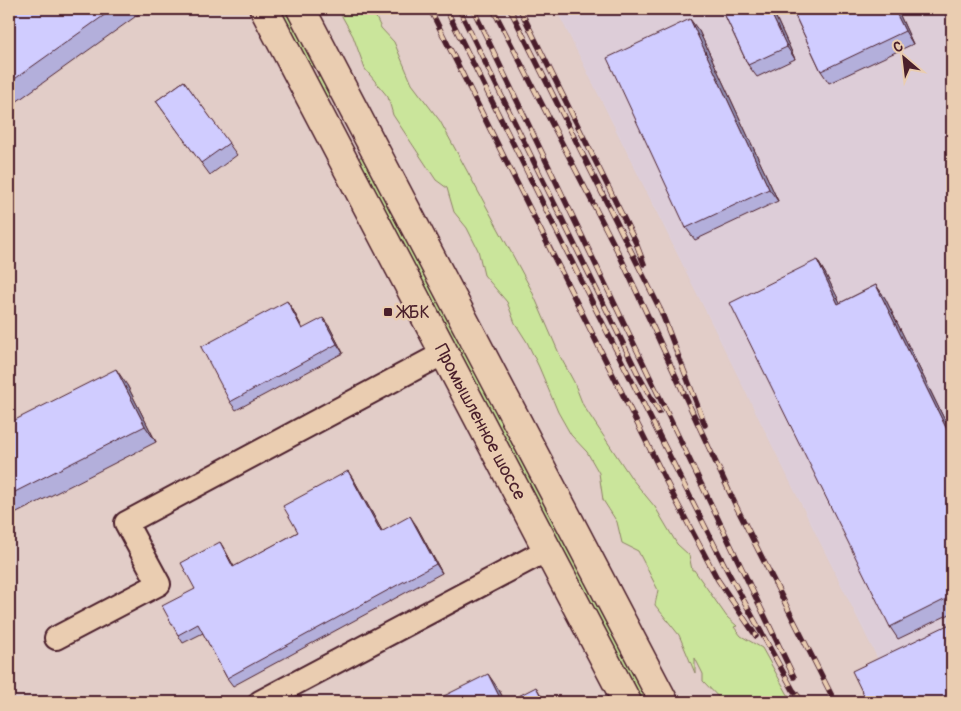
<svg xmlns="http://www.w3.org/2000/svg" width="961" height="711" viewBox="0 0 961 711" font-family="Pangolin,sans-serif">
  <style>
    .built { fill: #ddcdd8 }
    .green { fill: #cae59b; stroke: #8a8263 }
    .lines { fill: none; stroke-linecap: round; stroke-linejoin: round }
    .minor-casing { stroke: #4a1f2b; stroke-width: 26 }
    .major-casing { stroke: #4a1f2b; stroke-width: 31 }
    .minor { stroke: #eacdb1; stroke-width: 22 }
    .major { stroke: #eacdb1; stroke-width: 28 }
    .rail-casing { stroke: #4a1f2b; stroke-width: 5.5 }
    .rail { stroke: #eacdb1; stroke-width: 4; stroke-dasharray: 11; stroke-linecap: butt }
    .wall { fill: #b3afdb; stroke: #4a1f2b }
    .shaded-wall { fill: #928fb2; stroke: #4a1f2b }
    .building { fill: #d0ccff; stroke: #4a1f2b }
    .poi-dot { fill: #4a1f2b; stroke: #eacdb1; stroke-width: 2 }
    .labels { text-anchor: middle; dominant-baseline: central; stroke-width: 5; stroke-linejoin: round; paint-order: stroke }
    .poi-label { font-size: 18px; fill: #4a1f2b; stroke: #eacdb1; text-anchor: start }
    .street-label { font-size: 18px; fill: #4a1f2b; stroke: #eacdb1 }
  </style>
  <rect width="100%" height="100%" fill="#e2cdc8"/>
  <filter id="ink" filterUnits="userSpaceOnUse"><feTurbulence type="fractalNoise" baseFrequency=".02" numOctaves="2"/><feDisplacementMap in="SourceGraphic" scale="10" xChannelSelector="R" yChannelSelector="G"/><feConvolveMatrix kernelMatrix="1 2 1 2 8 2 1 2 1" color-interpolation-filters="sRGB"/></filter>
  <g filter="url(#ink)">
    <path class="built" d="M556 9H952V702H899Z"/>
    <path class="green" d="M275 9H291L319 63 307 70Z
      M338 9H372L381 28 394 42 412 84 440 121 531 289 561 358 574 382 583 405 632 479 655 507 677 544 689 555 692 570H694L727 617 737 626 734 627 741 636 762 648 792 702H723L703 681V674L695 658V673L679 635 655 605 658 590 638 551 622 543 617 522 603 500 599 473 587 452 571 435 558 412 539 367 527 342 515 323 507 302 484 275 478 250 467 228 454 212 447 188 436 180 393 115 388 97 365 69 353 36Z
      M324 73 336 95 323 101 312 80Z
      M367 154 653 702H638L354 160Z"/>
    <g class="lines">
      <defs>
        <path id="minor" d="M56 638 159 584 126 523 444 353
          M260 702 547 550"/>
        <path id="major" d="M264 9 627 702
          M301 9 664 702"/>
      </defs>
      <use href="#minor" class="minor-casing"/>
      <use href="#major" class="major-casing"/>
      <use href="#minor" class="minor"/>
      <use href="#major" class="major"/>
      <defs>
        <path id="rail" d="M430 9 675 499 718 580 756 636
          M446 9 587 292 728 572 793 690 803 702
          M459 9 639 376 659 412
          M473 9 794 677
          M493 9 621 258 736 506 835 702
          M510 9 661 311 705 425
          M520 9 636 243 644 264"/>
      </defs>
      <use href="#rail" class="rail-casing"/>
      <use href="#rail" class="rail"/>
    </g>
    <path class="wall" d="M9 9H146L9 107Z
      M722 9H772L795 59 757 77 748 65Z
      M792 9H897L913 44 829 83 821 71Z
      M699 31 778 201 695 240 686 228Z
      M184 81 237 155 210 175 156 101Z
      M817 260 825 273 840 303 876 285 885 298 952 435V613L898 639 890 627Z
      M287 301 293 310 303 329 329 326 343 353 236 410 230 402Z
      M127 385 156 442 9 517V423Z
      M354 480 382 531 416 525 442 573 233 686 227 678 203 633 183 643 178 635 195 589 225 550 234 567 298 532Z
      M499 690 505 702H432Z"/>
    <path class="shaded-wall" d="M769 9H772L795 59 787 47Z
      M894 9H897L913 44 905 31Z
      M690 19 699 31 778 201 769 189Z
      M817 260 825 273 847 316 838 304Z
      M876 285 885 298 952 435V440Z
      M287 301 293 310 307 338 302 329Z
      M323 318 329 326 343 353 337 344Z
      M116 369 127 385 156 442 145 426Z
      M348 471 354 480 387 540 381 532Z
      M410 516 416 525 442 573 436 564Z
      M220 542 225 550 239 576 233 567Z
      M488 674 499 690 505 702H503L499 696Z
      M536 687 541 695 545 702H544Z"/>
    <path class="building" d="M9 9H113L9 83Z
      M722 9H769L787 47 748 65Z
      M792 9H894L905 31 821 71Z
      M690 19 769 189 686 228 607 58Z
      M184 81 229 143 201 163 156 101Z
      M817 260 838 304 876 285 952 440V596L890 627 730 303Z
      M287 301 302 329 323 318 337 344 230 402 201 347Z
      M116 369 145 426 9 495V423Z
      M348 471 381 532 410 516 436 564 227 678 198 624 178 635 162 606 195 589 181 563 220 542 233 567 298 532 283 506Z
      M952 623V702H867L852 671Z
      M488 674 499 696 488 702H432Z
      M536 687 544 702H507Z"/>
  </g>
  <rect class="poi-dot" x="383" y="307" width="10" height="10" rx="2.5"/>
  <g class="labels">
    <g class="poi-label">
      <text x="398" y="312">ЖБК</text>
    </g>
    <g class="street-label">
      <text transform="translate(480 422) rotate(62)">Промышленное шоссе</text>
    </g>
  </g>
  <rect width="961" height="711" fill="none" stroke="#eacdb1" stroke-width="30"/>
  <rect x="15" y="15" width="931" height="681" fill="none" stroke="#4a1f2b" stroke-width="2" filter="url(#ink)"/>
  <g transform="translate(904 58) rotate(332)" stroke="#eacdb1" stroke-width="4" paint-order="stroke">
  <path d="M0-4L9 19L0 12L-9 19Z" fill="#4a1f2b"/>
  <text y="-8" font-size="14" font-weight="bold" text-anchor="middle" fill="#4a1f2b">С</text>
  </g>
</svg>
